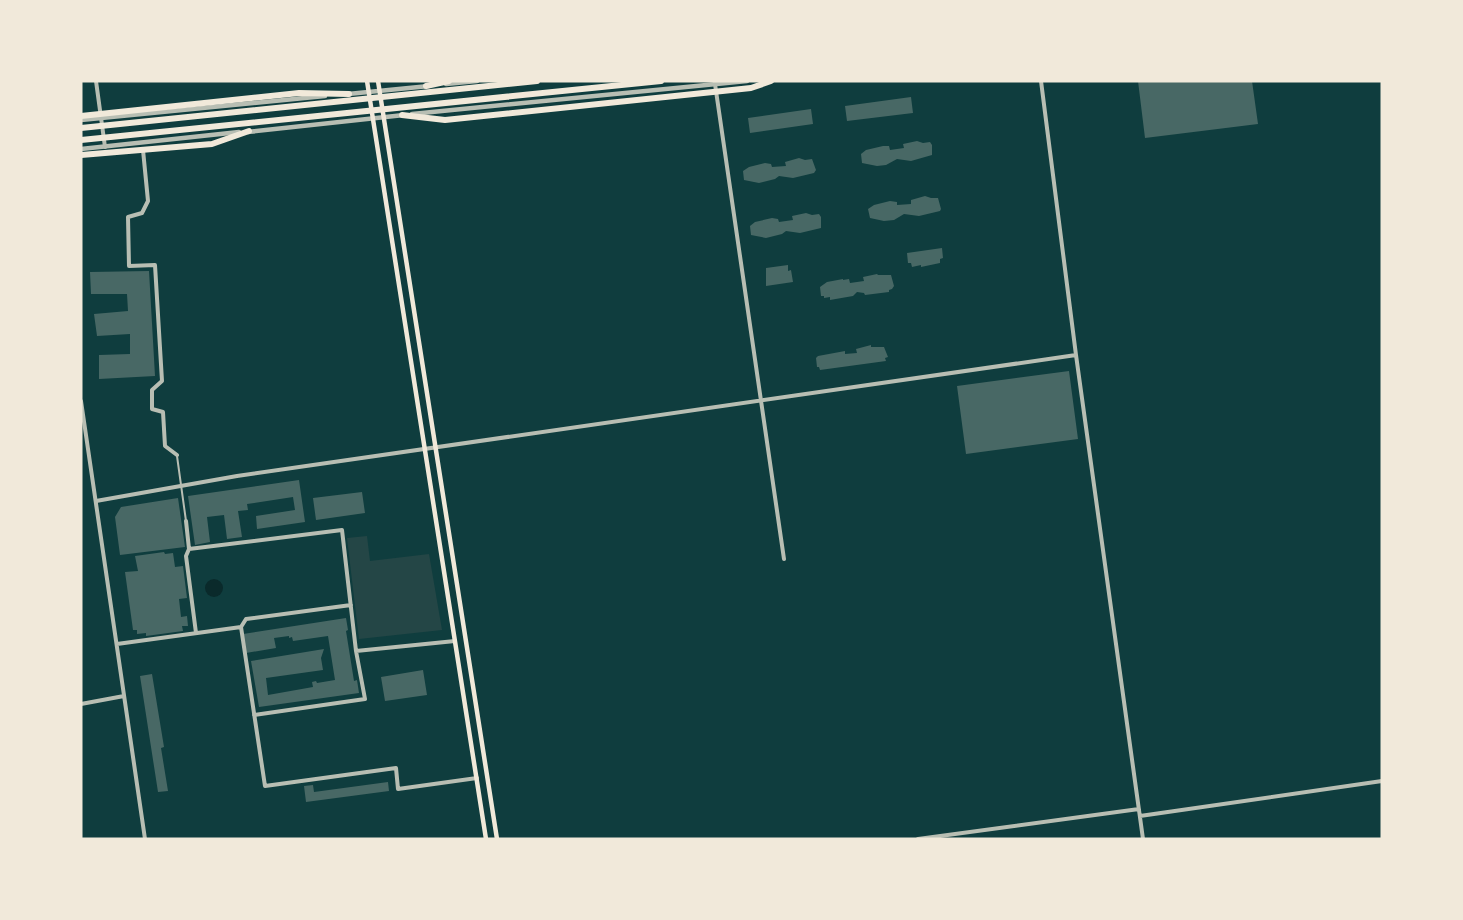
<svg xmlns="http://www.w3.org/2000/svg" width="1463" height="920" viewBox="0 0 1463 920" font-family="'Fira Sans Condensed',sans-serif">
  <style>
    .green { fill: #244646 }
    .water { fill: #0a2a2b }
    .building { fill: #486865 }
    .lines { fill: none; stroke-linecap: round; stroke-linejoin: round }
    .pedestrian { stroke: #b8beb3; stroke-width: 2 }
    .minor { stroke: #b8beb3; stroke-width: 4 }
    .tertiary { stroke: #b8beb3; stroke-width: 4.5 }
    .secondary { stroke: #f1e9da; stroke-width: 4.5 }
    .trunk { stroke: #f1e9da; stroke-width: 6 }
  </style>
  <rect width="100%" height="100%" fill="#0f3d3e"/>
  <path class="green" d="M367 536 370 561 429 554 442 630 359 639 347 538Z"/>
  <path class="water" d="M205 588a9 9 0 1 1 18 0a9 9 0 1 1-18 0Z"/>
  <path class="building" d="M1138 81H1252L1258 124 1145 138Z
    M911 97 913 113 847 121 845 106Z
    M811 109 813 124 750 133 748 118Z
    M917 141 923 143 930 142 932 145V155L911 161 897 159 886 165 877 166 862 163 861 154 866 150 883 146H889L890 150 904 148 903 144Z
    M799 158 805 160 812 159 816 170 814 173 793 178 779 176 775 179 759 183 744 180 743 171 749 167 765 163 771 164 772 167 786 166 785 162Z
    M925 196 931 198H938L941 209 940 211 919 216 904 214 894 220 884 221 870 218 868 209 874 205 890 201 897 202V205L911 204V200Z
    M806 213 812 215 819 214 821 217V228L800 233 786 231 782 234 766 238 751 235 750 226 755 222 772 218 778 219 779 222 793 220 792 216Z
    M942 248 943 258 940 259V263L921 267V265L912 267 911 263H908L907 253Z
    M788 265V271L791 270 793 282 766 286V268Z
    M149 271 155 376 99 379V355L130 354V334L97 336 94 314 128 311 127 294H91L90 272Z
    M877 274 878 275H891L894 286 892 289 889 290V292L865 295 864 293 857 292 853 296 830 300V297L824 298V296H821L820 287 827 282 843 279V280L849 279 850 283 864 281 863 277Z
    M871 345V347H884L888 357 885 358 886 361 820 370 819 367H817L816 358 818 356 845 351V354L857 353 856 349Z
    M1069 371 1078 439 966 454 957 386Z
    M299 480 305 522 257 529 256 516 295 510 293 497 247 504 248 510 238 511 242 537 227 539 224 515 207 517 210 542 195 545 188 496Z
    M362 492 365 513 316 520 313 498Z
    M178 498 185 547 120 555 115 517 121 507Z
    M164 552 165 554 173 553 175 567 183 566 187 598 179 599 181 617 187 616 188 626H182L183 631 146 636V633L137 634V630H133L125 572 138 571 135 556Z
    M346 618 348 630 346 631 354 681 357 680 359 693 259 707 251 661 324 649 321 658 323 670 266 678 268 695 313 687 312 682 316 681 317 683 335 680 328 636 293 641 292 637 289 638V636L274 638 276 648 246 653 243 634Z
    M423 670 427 695 385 701 381 677Z
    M152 674 164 747 161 748 168 791 158 792 140 676Z
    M388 782 389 791 306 802 304 786 313 785 314 792Z"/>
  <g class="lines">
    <path class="pedestrian" d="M177 456 186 521"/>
    <path class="minor" d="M96 81 105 147
      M1041 81 1076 355 1143 839
      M715 84 784 559
      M143 150 148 201 142 213 128 217 129 266 155 265 162 381 152 390V409L163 412 165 446 177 455
      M81 401 145 839
      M96 501 237 476 1076 355
      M186 521 189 549 186 556 196 633
      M189 549 342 530 356 651 365 699 254 715
      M241 627 265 786 396 768 398 789 477 778
      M117 644 241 627 246 619 351 605
      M356 651 455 641
      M81 704 124 696
      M1140 816 1382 781
      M918 839 1139 809"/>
    <path class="tertiary" d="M446 84 477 81
      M348 94 429 86
      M412 114 747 81
      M81 120 325 96
      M248 132 404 115
      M81 149 239 132"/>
    <path class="secondary" d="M367 81 486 839
      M378 81 497 839"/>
    <path class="trunk" d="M426 86 449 81
      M402 115 445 120 751 88 771 81
      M81 116 299 93 349 94
      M81 128 537 81
      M81 140 661 81
      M81 155 212 144 249 131"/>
  </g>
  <rect width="1463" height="920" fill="none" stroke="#f1e9da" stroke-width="165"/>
</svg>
